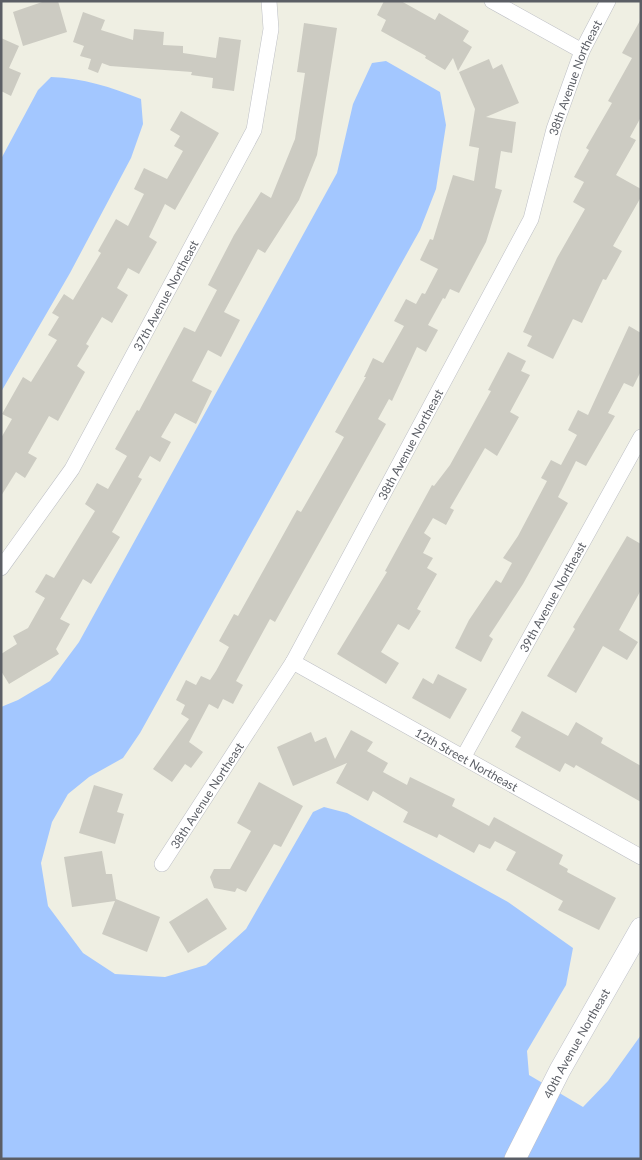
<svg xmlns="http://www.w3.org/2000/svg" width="642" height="1160" viewBox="0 0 642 1160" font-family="Lato,sans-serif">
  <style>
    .water { fill: #a3c7ff }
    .building { fill: #cccbc2 }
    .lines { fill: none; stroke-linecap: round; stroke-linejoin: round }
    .street-casing { stroke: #bdbfc5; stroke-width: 16 }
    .secondary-casing { stroke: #bfc1ca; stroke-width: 22 }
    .street { stroke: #fff; stroke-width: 15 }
    .secondary { stroke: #fff; stroke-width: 21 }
    .labels { text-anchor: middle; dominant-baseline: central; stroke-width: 4; stroke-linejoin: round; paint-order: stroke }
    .street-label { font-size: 12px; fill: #5b5e65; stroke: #fff }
  </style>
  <rect width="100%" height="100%" fill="#efefe3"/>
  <path class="water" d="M386 61 440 92 446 125 436 189 420 230 140 733 123 758 89 777 68 794 52 822 41 863 48 906 83 953 115 974 165 977 206 965 246 929 313 812 324 807 347 813 508 902 573 948 566 985 527 1051 529 1075 583 1107 608 1081 641 1035V1159H1V707L18 700 50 681 79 642 337 173 353 104 372 63Z
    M51 77C83 78 111 87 141 99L143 124 131 158 70 273 1 392V159L38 90Z"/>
  <path class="building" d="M45 1H58L67 32 23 46 13 12Z
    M384 1H401L435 20 439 13 469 31 463 41 472 47 458 71 453 58 445 70 425 58 426 56 381 31 386 20 377 15Z
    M83 12 105 20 101 30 133 40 134 29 164 32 163 45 183 46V53L216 58 219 37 241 40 234 91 212 88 213 78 191 75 192 72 110 66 102 63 98 73 88 69 91 59 80 56 84 46 73 42Z
    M641 19V117L630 137 636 140 616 175 641 189V197L613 246 622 251 606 280 603 279 582 323 573 319 553 359 527 346 532 336 523 332 557 258 585 209 573 202 584 182 574 177 589 150 586 148 612 103 608 101 632 58 622 53Z
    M304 23 337 28 317 155 299 200 265 253 258 249 224 312 240 320 221 357 208 350 192 381 212 391 196 424 175 413 161 437 171 442 160 462 150 456 138 477 142 479 112 532 120 537 91 584 83 579 60 619 70 624 56 649 59 654 9 684 1 671V654L17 644 13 636 28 628 45 598 35 592 46 574 54 578 95 511 85 504 97 483 108 489 127 456 115 449 137 410 139 411 184 327 195 332 217 290 208 285 234 235 261 192 271 198 295 139 305 73 297 72Z
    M1 38 19 46 9 68 21 73 11 96 1 91Z
    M489 59 493 69 502 64 519 103 486 117 516 122 512 153 501 151 495 188 502 190 486 242 459 293 450 289 445 299 443 298 428 325 438 330 426 352 417 347 392 401 389 399 378 419 386 424 275 622 270 619 236 681 243 685 233 704 223 699 218 709 209 704 189 742 203 752 191 768 185 764 172 782 153 769 189 719 181 714 185 705 176 700 186 680 196 685 201 676 210 680 216 671 229 647 219 641 234 614 238 616 297 510 301 512 339 446 344 437 335 432 366 377H364L373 358 383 363 404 326 394 321 406 299 416 304 422 293 425 294 438 269 420 260 430 239 433 240 453 175 474 181 479 148 469 146 475 109 459 72Z
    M181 111 219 133 175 210 165 204 149 237 157 242 139 274 128 268 117 288 128 295 112 323 102 317 86 344 89 346 77 366 85 372 58 421 49 416 28 453 37 458 25 478 16 472 1 496V438L12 419 2 414 23 377 31 382 57 340 48 335 59 317 52 313 64 294 73 300 101 253 98 251 116 219 128 226 144 194 134 189 144 168 167 179 183 151 174 146 180 136 170 130Z
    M629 326 641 333V371L633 387 624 383 608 413 615 416 586 466 576 461 558 497 568 503 523 584 489 636 493 639 481 662 455 648 469 620 496 580 501 583 512 563 503 558 518 536 547 481 541 478 551 460 561 465 577 435 568 430 578 410 588 415Z
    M508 352 526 361 521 371 530 375 510 412 519 417 497 456 485 448 450 508 454 510 446 525 433 518 424 533 431 538 423 553 433 558 427 568 437 574 417 609 421 611 409 630 398 624 381 652 399 663 386 684 337 654 387 572 385 571 432 485 434 486 450 465 491 391 488 390Z
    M627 536 641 544V590L619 630 638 642 627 660 603 646 576 693 547 676 575 629 573 627Z
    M438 674 467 689 450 719 412 698 423 678 433 684Z
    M522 711 568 736 576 722 603 738 601 743 641 766V802L576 765 574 768 565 763 560 772 515 747 521 737 511 731Z
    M351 730 373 742 367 751 388 763 383 772 407 785 410 777 455 799 452 806 489 826 494 817 563 855 559 864 568 869 567 872 616 898 599 930 558 910 563 901 506 870 516 852 495 841 490 849 479 844 474 853 439 834 437 838 403 822 408 812 373 791 368 801 336 783 347 763 293 786 277 747 311 732 315 742 326 737 335 759Z
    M259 782 303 806 281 847 274 844 246 892 237 888 235 892 214 888 210 877 214 869H230L251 831 237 823Z
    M94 785 123 794 117 812 124 814 115 844 79 833Z
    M102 851 106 874H112L116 899 160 917 147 952 102 934 115 901 72 907 64 857Z
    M207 898 227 929 188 953 169 922Z"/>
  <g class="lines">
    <defs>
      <g id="street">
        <path d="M492 1 582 51"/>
        <path id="s1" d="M1 568 72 469 254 130 271 29 269 1"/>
        <path id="s2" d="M293 662 641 857"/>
        <path id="s3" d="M464 756 641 437"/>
        <path id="s4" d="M162 864 293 662 531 219 554 129 582 51 608 1"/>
      </g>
      <g id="secondary">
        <path id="s5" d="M515 1159 560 1070 641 928"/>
      </g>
    </defs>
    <use href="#street" class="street-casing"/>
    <use href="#secondary" class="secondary-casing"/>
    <use href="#street" class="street"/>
    <use href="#secondary" class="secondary"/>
  </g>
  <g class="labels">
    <g class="street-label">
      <text stroke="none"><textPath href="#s4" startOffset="892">38th Avenue Northeast</textPath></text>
      <text stroke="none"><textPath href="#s1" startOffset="319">37th Avenue Northeast</textPath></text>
      <text stroke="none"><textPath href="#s4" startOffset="488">38th Avenue Northeast</textPath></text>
      <text stroke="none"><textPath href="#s3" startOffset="182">39th Avenue Northeast</textPath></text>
      <text stroke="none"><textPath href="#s2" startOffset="199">12th Street Northeast</textPath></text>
      <text stroke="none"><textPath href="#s4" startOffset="82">38th Avenue Northeast</textPath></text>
      <text stroke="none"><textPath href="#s5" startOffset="131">40th Avenue Northeast</textPath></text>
    </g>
  </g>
  <rect width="642" height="1160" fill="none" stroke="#5b5e65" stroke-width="5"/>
</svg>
